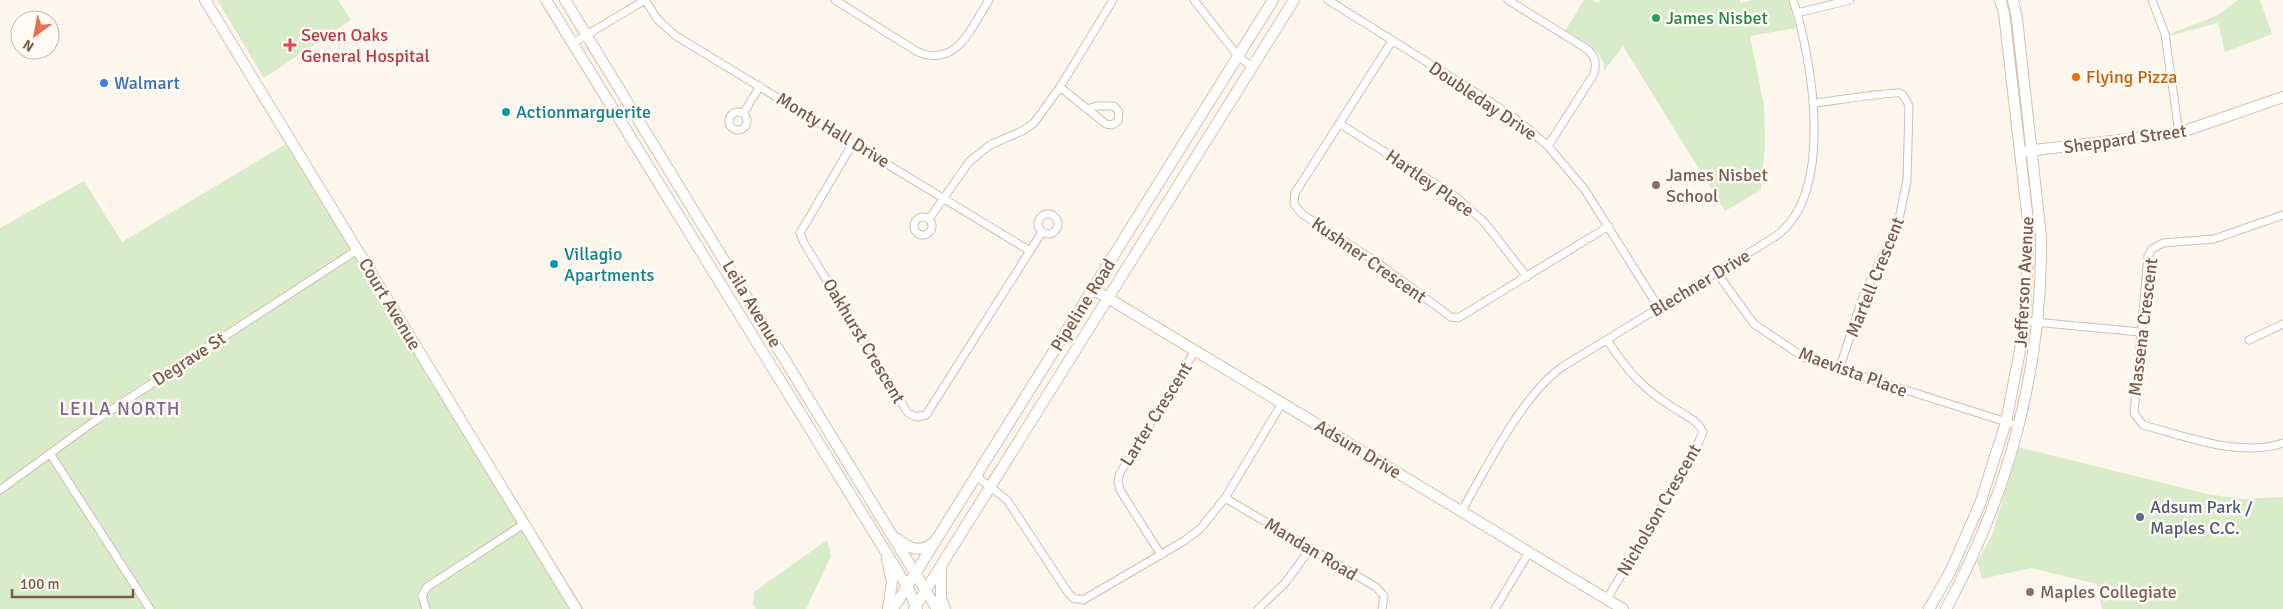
<svg xmlns="http://www.w3.org/2000/svg" width="2283" height="609" viewBox="0 0 2283 609" font-family="Signika,sans-serif">
  <style>
    .green { fill: #d8ecc9 }
    .lines { fill: none; stroke-linecap: round; stroke-linejoin: round }
    .street-casing { stroke: #d1beb0; stroke-width: 9 }
    .secondary-casing { stroke: #d6c0b0; stroke-width: 12 }
    .street { stroke: #fff; stroke-width: 7 }
    .secondary { stroke: #fff; stroke-width: 10 }
    .leisure-dot { fill: #2e9e5b; stroke: #fffaf3; stroke-width: 2 }
    .health-dot { fill: #e0444e; stroke: #fffaf3; stroke-width: 2 }
    .food-dot { fill: #e8710a; stroke: #fffaf3; stroke-width: 2 }
    .shop-dot { fill: #3f7fe0; stroke: #fffaf3; stroke-width: 2 }
    .culture-dot { fill: #0f9aa8; stroke: #fffaf3; stroke-width: 2 }
    .education-dot { fill: #8d6e63; stroke: #fffaf3; stroke-width: 2 }
    .service-dot { fill: #5c6f8a; stroke: #fffaf3; stroke-width: 2 }
    .labels { text-anchor: middle; dominant-baseline: central; stroke-width: 5; stroke-linejoin: round; paint-order: stroke }
    .leisure-label { font-size: 18px; fill: #27864d; stroke: #fffaf3; text-anchor: start }
    .health-label { font-size: 18px; fill: #be3a42; stroke: #fffaf3; text-anchor: start }
    .food-label { font-size: 18px; fill: #c56008; stroke: #fffaf3; text-anchor: start }
    .shop-label { font-size: 18px; fill: #366cbe; stroke: #fffaf3; text-anchor: start }
    .street-label { font-size: 18px; fill: #7a5c4d; stroke: #fffaf3 }
    .culture-label { font-size: 18px; fill: #0d838f; stroke: #fffaf3; text-anchor: start }
    .education-label { font-size: 18px; fill: #785e54; stroke: #fffaf3; text-anchor: start }
    .service-label { font-size: 18px; fill: #4e5e75; stroke: #fffaf3; text-anchor: start }
    .neighbourhood-label { font-size: 19px; letter-spacing: 1px; fill: #846695; stroke: #fffaf3 }
  </style>
  <rect width="100%" height="100%" fill="#fdf6ec"/>
  <path class="green" d="M217 0H338L351 20 264 78Z
    M1584 0H1592L1598 3 1600 0H1740L1741 3 1751 0H1788L1796 28 1750 36 1764 106 1765 143 1761 190 1725 211 1623 46 1604 71C1606 50 1580 41 1565 31Z
    M2238 0H2260L2272 34 2225 52 2218 23 2169 36V34L2216 16Z
    M291 141 584 609H0V228L84 181 122 242Z
    M2018 447 2207 494 2242 499 2283 497V609H2102L2097 584 2031 568 1982 579 1977 562 1992 535Z
    M827 540 831 556 806 609H756L753 604 754 592Z"/>
  <g class="lines">
    <defs>
      <path id="street" d="M645 0 658 20 676 36 1030 251
        M835 0 916 51C956 70 971 28 989 0
        M1194 0 1238 56 1252 67
        M1328 0 1489 101 1516 119 1548 146 1585 190 1659 308
        M1508 0 1587 49C1595 56 1597 63 1594 74L1548 146
        M2152 0 2165 34 2179 133
        M1797 13 1850 0
        M1392 41 1295 193 1294 204 1302 214 1378 263 1451 317 1458 318 1609 226
        M573 43 645 0
        M1060 87 1106 124 1112 125 1118 121 1119 112 1114 106H1096L1088 109
        M1814 103C1826 102 1895 91 1900 93 1905 96 1907 101 1909 106L1907 180 1898 224 1863 296 1839 370
        M729 121a9 9 0 1 1 18 0a9 9 0 1 1-18 0Z
        M743 114 760 86
        M1340 124 1455 196 1485 223 1527 277
        M853 143 800 233 804 243 908 413 917 417 926 415 1042 232
        M1038 224a10 10 0 1 1 20 0a10 10 0 1 1-20 0Z
        M2283 215 2214 239 2163 243 2152 249 2148 256 2134 413 2143 425C2185 436 2240 458 2283 443
        M914 226a9 9 0 1 1 18 0a9 9 0 1 1-18 0Z
        M929 219 969 162 990 145 1022 131 1034 123 1060 87 1113 0
        M1717 273 1754 324 1805 358 2019 426
        M2025 321 2140 332
        M1607 340C1629 373 1643 389 1677 410 1687 416 1698 421 1703 432L1694 453 1607 599
        M2249 340 2283 324
        M51 455 150 609
        M976 476 1007 500 1069 594 1073 598 1083 600 1184 541 1201 528 1225 498 1282 403
        M0 490 96 420 357 250
        M1225 498 1376 587 1384 596 1382 609
        M1461 512C1486 469 1522 395 1562 367L1773 238C1836 198 1813 61 1793 0
        M1161 555 1120 490 1118 481 1120 473 1195 351
        M426 609 422 596 427 587 524 524
        M1258 609 1285 583 1311 548
        M1495 609 1529 552"/>
      <path id="secondary" d="M205 0 576 609
        M546 0 908 588 917 609
        M565 0 937 609
        M2027 151 2179 133 2283 97
        M1093 289 1623 609
        M898 539C910 549 919 553 933 543
        M887 559 892 582 888 609
        M941 569V598L945 609
        M893 609 1273 0
        M914 609 1294 0
        M1929 609 1951 570 1980 504 2006 422 2024 330 2029 230 2004 13 2000 0
        M1946 609C2008 495 2043 368 2041 237L2017 19 2013 0"/>
    </defs>
    <use href="#street" class="street-casing"/>
    <use href="#secondary" class="secondary-casing"/>
    <use href="#street" class="street"/>
    <use href="#secondary" class="secondary"/>
  </g>
  <circle class="leisure-dot" cx="1656" cy="18" r="5"/>
  <path class="health-dot" d="M287.5 37.5h5v5h5v5h-5v5h-5v-5h-5v-5h5z"/>
  <circle class="food-dot" cx="2076" cy="77" r="5"/>
  <circle class="shop-dot" cx="104" cy="83" r="5"/>
  <g class="culture-dot">
    <circle cx="506" cy="112" r="5"/>
    <circle cx="554" cy="264" r="5"/>
  </g>
  <g class="education-dot">
    <circle cx="1656" cy="185" r="5"/>
    <circle cx="2030" cy="592" r="5"/>
  </g>
  <circle class="service-dot" cx="2140" cy="517" r="5"/>
  <g class="labels">
    <g class="leisure-label">
      <text x="1666" y="18">James Nisbet</text>
    </g>
    <g class="health-label">
      <text x="301" y="35">Seven Oaks<tspan x="301" dy="21">General Hospital</tspan></text>
    </g>
    <g class="food-label">
      <text x="2086" y="77">Flying Pizza</text>
    </g>
    <g class="shop-label">
      <text x="114" y="83">Walmart</text>
    </g>
    <g class="street-label">
      <text transform="translate(1483 101) rotate(34)">Doubleday Drive</text>
      <text transform="translate(833 130) rotate(31)">Monty Hall Drive</text>
      <text transform="translate(2125 139) rotate(-8)">Sheppard Street</text>
      <text transform="translate(1430 183) rotate(35)">Hartley Place</text>
      <text transform="translate(1369 260) rotate(35)">Kushner Crescent</text>
      <text transform="translate(1875 277) rotate(-68)">Martell Crescent</text>
      <text transform="translate(2024 282) rotate(-87)">Jefferson Avenue</text>
      <text transform="translate(1700 283) rotate(-31)">Blechner Drive</text>
      <text transform="translate(390 304) rotate(59)">Court Avenue</text>
      <text transform="translate(752 304) rotate(59)">Leila Avenue</text>
      <text transform="translate(1083 305) rotate(-58)">Pipeline Road</text>
      <text transform="translate(2143 327) rotate(-83)">Massena Crescent</text>
      <text transform="translate(864 341) rotate(59)">Oakhurst Crescent</text>
      <text transform="translate(189 359) rotate(-33)">Degrave St</text>
      <text transform="translate(1853 372) rotate(20)">Maevista Place</text>
      <text transform="translate(1156 414) rotate(-58)">Larter Crescent</text>
      <text transform="translate(1358 449) rotate(31)">Adsum Drive</text>
      <text transform="translate(1659 510) rotate(-60)">Nicholson Crescent</text>
      <text transform="translate(1311 549) rotate(31)">Mandan Road</text>
    </g>
    <g class="culture-label">
      <text x="516" y="112">Actionmarguerite</text>
      <text x="564" y="254">Villagio<tspan x="564" dy="21">Apartments</tspan></text>
    </g>
    <g class="education-label">
      <text x="1666" y="175">James Nisbet<tspan x="1666" dy="21">School</tspan></text>
      <text x="2040" y="592">Maples Collegiate</text>
    </g>
    <g class="service-label">
      <text x="2150" y="507">Adsum Park /<tspan x="2150" dy="21">Maples C.C.</tspan></text>
    </g>
    <g class="neighbourhood-label">
      <text x="120" y="409">LEILA NORTH</text>
    </g>
  </g>
  <g transform="translate(35 35) rotate(212)"><circle r="24" fill="#fffaf3" stroke="#cabbb1"/>
  <path d="M0-4L9 19L0 12L-9 19Z" fill="#e76f51"/>
  <text y="-8" font-size="14" font-weight="bold" text-anchor="middle" fill="#7a5c4d">N</text>
  </g>
  <path d="M12 589v8h121v-8" fill="none" stroke="#7a5c4d" stroke-width="2.5"/>
  <text x="20" y="589" font-size="15" fill="#7a5c4d" stroke="#fffaf3" stroke-width="4" paint-order="stroke">100 m</text>
</svg>
